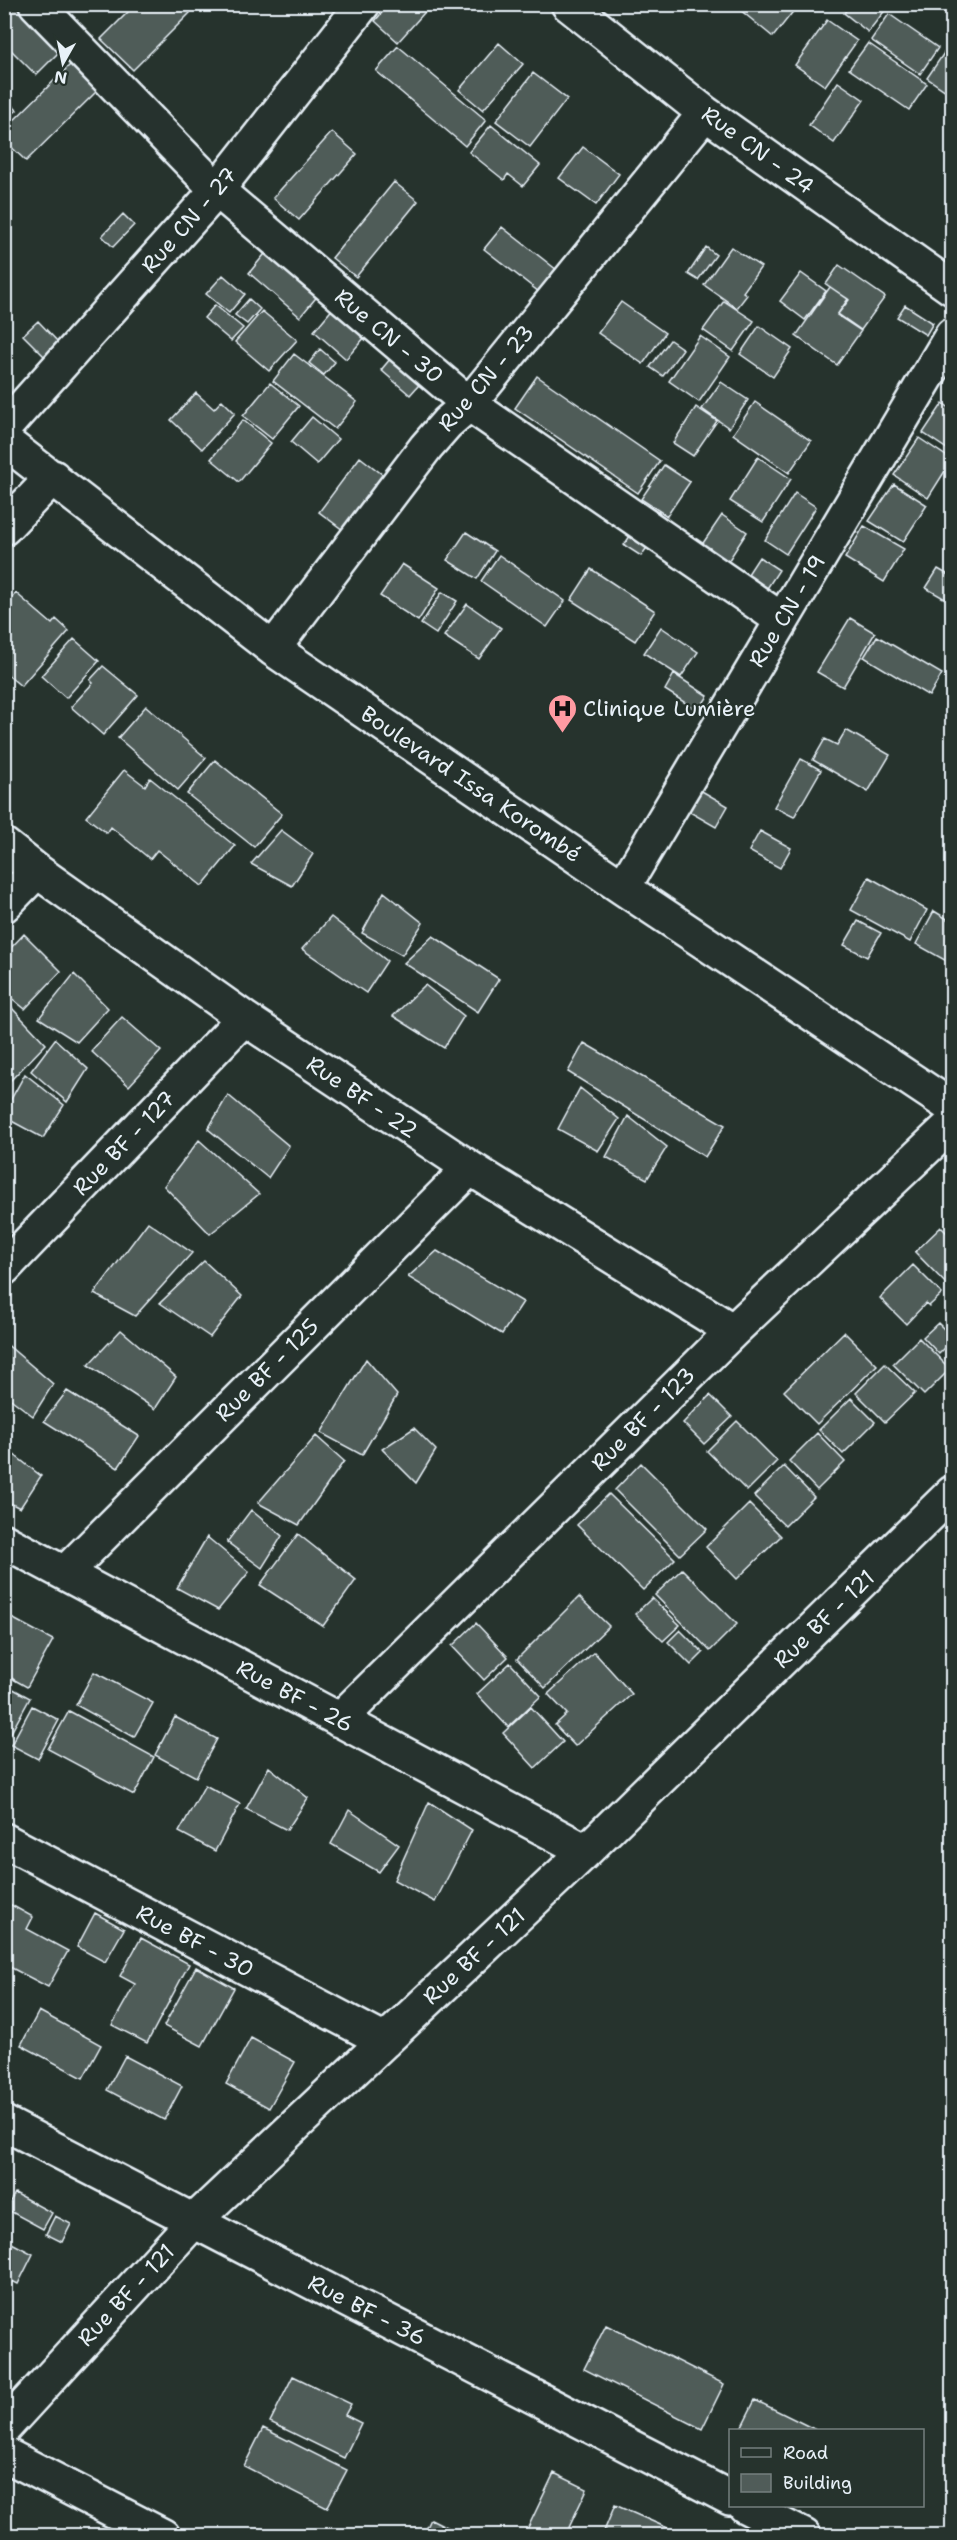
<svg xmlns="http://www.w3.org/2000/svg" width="957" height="2540" viewBox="0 0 957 2540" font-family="'Shantell Sans',sans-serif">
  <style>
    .building { fill: #505c59; stroke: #e8f1f8; stroke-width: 1.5 }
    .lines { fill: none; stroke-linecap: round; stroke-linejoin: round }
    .minor-casing { stroke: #e8f1f8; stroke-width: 38 }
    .minor { stroke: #26332d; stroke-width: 33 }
    .labels { text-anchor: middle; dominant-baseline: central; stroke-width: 4.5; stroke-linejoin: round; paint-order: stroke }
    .street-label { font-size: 22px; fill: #e8f1f8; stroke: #26332d }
    .poi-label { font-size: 22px; fill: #e8f1f8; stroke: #26332d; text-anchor: start }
  </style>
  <rect width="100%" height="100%" fill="#26332d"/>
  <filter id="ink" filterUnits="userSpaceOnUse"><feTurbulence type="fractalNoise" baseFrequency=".0167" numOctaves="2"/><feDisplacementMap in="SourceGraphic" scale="12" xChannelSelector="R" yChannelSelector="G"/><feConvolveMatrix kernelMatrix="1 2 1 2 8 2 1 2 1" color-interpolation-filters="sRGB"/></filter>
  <g filter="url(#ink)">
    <path class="building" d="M4 4H14L60 51 36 75 4 43Z
      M136 4H181L190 13 133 70 101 39Z
      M389 4H432L398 42 375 21Z
      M733 4H799L773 37Z
      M851 4H890L868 32 844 13Z
      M889 14 938 48 920 74 871 40Z
      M827 20 857 41 825 86 795 65Z
      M499 43 523 64 483 110 459 90Z
      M868 43 927 84 909 110 849 69Z
      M398 46 486 120 465 146 376 71Z
      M948 47 952 50V95L927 78Z
      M71 64 98 90 26 161 4 140V130Z
      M533 73 567 99 530 147 496 121Z
      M838 82 864 100 834 143 809 125Z
      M4 98 17 110 4 122Z
      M491 125 540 165 523 186 508 174 504 180 469 152Z
      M332 132 357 154 299 220 273 198Z
      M583 147 619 174 596 205 559 178Z
      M394 182 418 201 356 277 332 258Z
      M123 214 134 225 113 247 102 236Z
      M502 227 557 270 539 292 484 249Z
      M274 243 320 293 300 317 249 273Z
      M706 247 716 255 698 280 688 274Z
      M731 247 761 267 743 292 747 295 737 308 704 285Z
      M839 265 885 297 861 330 838 314 849 300 826 284Z
      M801 273 826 291 805 320 780 301Z
      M223 275 245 294 229 313 206 294Z
      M830 287 848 299 837 315 861 331 837 365 796 336Z
      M249 299 260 309 247 324 235 315Z
      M339 301 372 329 346 359 314 331Z
      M724 301 754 321 733 351 703 330Z
      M621 302 665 333 643 364 598 333Z
      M215 305 243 328 231 341 204 318Z
      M905 305 933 323 926 335 897 317Z
      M262 311 297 340 269 371 235 342Z
      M38 321 59 343 45 357 23 335Z
      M759 326 792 349 773 377 740 354Z
      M700 336 730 357 699 402 669 381Z
      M670 340 683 349 663 376 650 367Z
      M320 349 335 362 324 375 309 363Z
      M396 352 426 377 410 395 381 370Z
      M294 354 357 402 335 429 273 381Z
      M537 376 660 461 638 493 515 408Z
      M721 382 748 400 729 428 702 409Z
      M270 383 299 406 272 439 243 416Z
      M196 393 214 409 222 400 235 413 202 449 171 420Z
      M755 402 811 441 789 473 733 434Z
      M943 403 952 410V448L950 451 923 433Z
      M696 407 717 421 693 456 673 443Z
      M312 417 338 439 317 464 291 442Z
      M243 420 271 443 239 482 211 459Z
      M919 438 952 460 928 498 894 475Z
      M360 457 392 482 351 536 319 512Z
      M758 457 791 479 763 522 730 501Z
      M664 465 690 482 667 516 641 499Z
      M894 484 927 505 903 542 869 521Z
      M795 493 816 507 786 554 765 540Z
      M722 515 747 532 727 563 701 546Z
      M864 526 904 549 884 582 845 558Z
      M634 530 651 542 641 556 624 545Z
      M466 532 495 551 477 579 447 560Z
      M499 555 565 601 547 627 481 581Z
      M759 557 779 570 766 590 746 577Z
      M402 564 439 588 418 621 380 596Z
      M591 569 655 611 635 641 571 600Z
      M938 569 952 577V603L926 588Z
      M442 592 457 601 436 634 421 624Z
      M16 593 52 624 56 619 69 631 21 686 4 672V606Z
      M467 604 501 628 479 659 444 636Z
      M850 618 875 633 843 687 817 672Z
      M661 627 698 652 681 677 644 653Z
      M877 636 942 674 929 696 864 657Z
      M74 639 99 661 66 698 41 676Z
      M103 666 138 695 103 735 71 707 93 683 90 680Z
      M674 674 708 696 698 711 665 690Z
      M146 706 206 758 178 790 118 738Z
      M846 730 890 755 868 792 813 760 825 739 837 745Z
      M801 759 821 770 794 817 774 807Z
      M215 760 282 814 254 847 187 794Z
      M124 770 145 786 150 778 235 846 202 886 157 850 150 859 111 827 107 833 86 817Z
      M693 786 728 806 716 827 681 807Z
      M281 830 313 854 292 886 251 864Z
      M760 831 791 848 780 868 749 851Z
      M869 877 927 910 910 942 851 910Z
      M384 892 423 923 402 955 362 933Z
      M934 911 952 922V958L950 963 916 944Z
      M331 917 387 961 366 993 302 949Z
      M858 921 881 933 867 957 844 945Z
      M24 934 61 971 25 1009 4 992V955Z
      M433 936 499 979 478 1012 404 963Z
      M74 974 108 1008 77 1042 39 1018Z
      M425 985 464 1016 444 1048 393 1016Z
      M10 1006 46 1044 10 1081 4 1076V1011Z
      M122 1017 161 1051 129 1086 91 1051Z
      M55 1039 88 1069 67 1102 31 1071Z
      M584 1043 725 1125 705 1157 568 1072Z
      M25 1074 64 1105 43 1138 4 1117V1112Z
      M580 1088 619 1119 598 1151 558 1129Z
      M228 1095 289 1146 268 1178 208 1129Z
      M628 1116 667 1147 647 1179 606 1157Z
      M199 1140 259 1194 210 1234 164 1186Z
      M148 1222 192 1253 135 1316 94 1294Z
      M941 1227 952 1238V1290L915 1252Z
      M437 1251 523 1302 502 1334 408 1277Z
      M204 1261 242 1296 210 1337 160 1303Z
      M913 1265 942 1294 929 1306 926 1303 906 1324 880 1298Z
      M938 1323 952 1337V1341L939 1354 923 1337Z
      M121 1330 176 1377 155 1409 88 1365Z
      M844 1332 877 1365 817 1424 784 1391Z
      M919 1338 950 1369 924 1395 893 1364Z
      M4 1342 53 1384 33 1416 4 1394Z
      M366 1359 397 1395 362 1455 321 1433Z
      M885 1364 915 1393 885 1422 856 1393Z
      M67 1391 139 1436 118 1468 44 1421Z
      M710 1395 732 1417 704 1444 683 1423Z
      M851 1398 875 1422 843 1454 819 1430Z
      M737 1421 777 1461 747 1491 707 1451Z
      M414 1428 436 1450 416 1483 382 1449Z
      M817 1433 845 1462 817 1490 789 1461Z
      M316 1436 344 1461 299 1525 258 1503Z
      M4 1447 41 1476 20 1508 4 1500Z
      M641 1463 707 1529 680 1555 615 1490Z
      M784 1466 814 1497 785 1526 754 1496Z
      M609 1494 675 1559 643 1590 577 1525Z
      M749 1504 781 1536 737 1579 706 1547Z
      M251 1510 282 1536 262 1568 227 1542Z
      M298 1534 356 1580 323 1626 260 1585Z
      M207 1537 249 1572 218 1610 177 1588Z
      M682 1569 737 1624 710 1651 655 1595Z
      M579 1597 609 1626 545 1688 517 1659Z
      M652 1598 680 1625 663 1641 635 1614Z
      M8 1616 53 1640 27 1687 4 1674V1623Z
      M476 1623 508 1657 484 1680 452 1646Z
      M680 1630 703 1653 691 1665 668 1642Z
      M594 1652 632 1694 575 1746 555 1725 567 1714 548 1694Z
      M510 1663 541 1696 508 1727 477 1694Z
      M94 1672 153 1703 134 1737 76 1705Z
      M4 1684 30 1698 7 1740 4 1738Z
      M32 1706 59 1720 38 1759 11 1745Z
      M531 1707 563 1742 535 1768 503 1733Z
      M69 1711 154 1757 134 1795 48 1749Z
      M175 1717 217 1739 196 1777 155 1755Z
      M269 1767 308 1798 287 1830 246 1809Z
      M205 1785 240 1804 215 1851 179 1832Z
      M429 1802 472 1830 435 1902 394 1880Z
      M349 1810 399 1845 379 1872 331 1844Z
      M4 1901 33 1917 27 1929 68 1951 48 1987 4 1964Z
      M95 1913 124 1929 105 1962 77 1947Z
      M141 1938 189 1964 147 2043 112 2025 135 1984 120 1976Z
      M196 1967 234 1988 202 2046 164 2026Z
      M39 2011 101 2045 83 2078 21 2045Z
      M251 2038 295 2062 269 2108 226 2084Z
      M125 2056 182 2086 164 2120 107 2090Z
      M15 2193 52 2213 43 2229 6 2209Z
      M55 2216 71 2224 62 2242 46 2234Z
      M4 2239 33 2254 18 2284 12 2281 8 2289 4 2288Z
      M606 2325 724 2384 702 2429 584 2369Z
      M293 2376 351 2404 345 2415 361 2423 344 2458 270 2422Z
      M755 2400 816 2430H740Z
      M263 2428 347 2470 327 2508 244 2466Z
      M554 2473 587 2489 565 2536H524Z
      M615 2505 672 2530 670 2536H602Z
      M431 2519 465 2536H423Z"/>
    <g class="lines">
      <defs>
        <path id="minor" d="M36 4 217 190 469 404 782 620
          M568 4 705 113 952 288
          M4 428 217 190 363 4
          M4 441 273 649 623 888 952 1107
          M4 528 53 477
          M273 649 426 447 447 423 469 404 705 113
          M4 845 37 871 244 1018 470 1168 733 1331
          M623 888 952 335
          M4 905 37 871
          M4 1268 244 1018
          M4 1541 586 1851
          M65 1573 470 1168
          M339 1720 733 1331 952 1124
          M4 1840 385 2041
          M4 2123 730 2498
          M4 2428 194 2221 586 1851 952 1493
          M4 2454 163 2536
          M745 2506 804 2536"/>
      </defs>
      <use href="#minor" class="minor-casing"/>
      <use href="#minor" class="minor"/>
    </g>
  </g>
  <defs>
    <symbol id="hospital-pin" viewBox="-11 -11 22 30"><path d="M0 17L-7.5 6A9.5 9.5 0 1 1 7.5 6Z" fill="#ff9aa2" stroke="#26332d"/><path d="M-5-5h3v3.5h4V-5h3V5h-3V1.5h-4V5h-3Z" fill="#111"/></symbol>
  </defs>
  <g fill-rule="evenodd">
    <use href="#hospital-pin" x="546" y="692" width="33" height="45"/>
  </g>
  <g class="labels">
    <g class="street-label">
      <text transform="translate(758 150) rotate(36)">Rue CN - 24</text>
      <text transform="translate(189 220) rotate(-49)">Rue CN - 27</text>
      <text transform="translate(389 336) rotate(40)">Rue CN - 30</text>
      <text transform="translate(486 378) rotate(-49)">Rue CN - 23</text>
      <text transform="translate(787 611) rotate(-59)">Rue CN - 19</text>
      <text transform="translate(471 784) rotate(34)">Boulevard Issa Korombé</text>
      <text transform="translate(362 1097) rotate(34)">Rue BF - 22</text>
      <text transform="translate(124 1143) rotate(-46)">Rue BF - 127</text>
      <text transform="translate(267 1370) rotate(-45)">Rue BF - 125</text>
      <text transform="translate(643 1419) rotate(-45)">Rue BF - 123</text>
      <text transform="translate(824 1619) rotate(-44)">Rue BF - 121</text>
      <text transform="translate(295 1696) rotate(28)">Rue BF - 26</text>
      <text transform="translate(195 1941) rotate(28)">Rue BF - 30</text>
      <text transform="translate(474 1956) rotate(-43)">Rue BF - 121</text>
      <text transform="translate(126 2295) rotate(-47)">Rue BF - 121</text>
      <text transform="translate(367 2310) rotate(27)">Rue BF - 36</text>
    </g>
    <g class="poi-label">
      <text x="583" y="708">Clinique Lumière</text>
    </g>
  </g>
  <rect width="957" height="2540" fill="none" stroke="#26332d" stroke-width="24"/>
  <rect x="12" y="12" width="933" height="2516" fill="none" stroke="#e8f1f8" stroke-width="2" filter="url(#ink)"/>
  <rect x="729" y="2429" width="195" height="78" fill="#26332d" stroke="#747f7e" stroke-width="1.5"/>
  <rect x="741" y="2448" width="30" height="9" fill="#26332d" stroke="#747f7e" stroke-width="1.5"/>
  <text x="783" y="2459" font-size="18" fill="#e8f1f8">Road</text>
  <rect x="741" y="2474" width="30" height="18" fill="#505c59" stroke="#747f7e" stroke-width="1.5"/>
  <text x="783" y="2489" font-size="18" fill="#e8f1f8">Building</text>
  <g transform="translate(63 63) rotate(189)" stroke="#26332d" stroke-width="4.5" paint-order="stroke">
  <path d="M0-4.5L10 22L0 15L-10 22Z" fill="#e8f1f8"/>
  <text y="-9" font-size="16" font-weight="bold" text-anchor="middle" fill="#e8f1f8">N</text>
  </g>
</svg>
